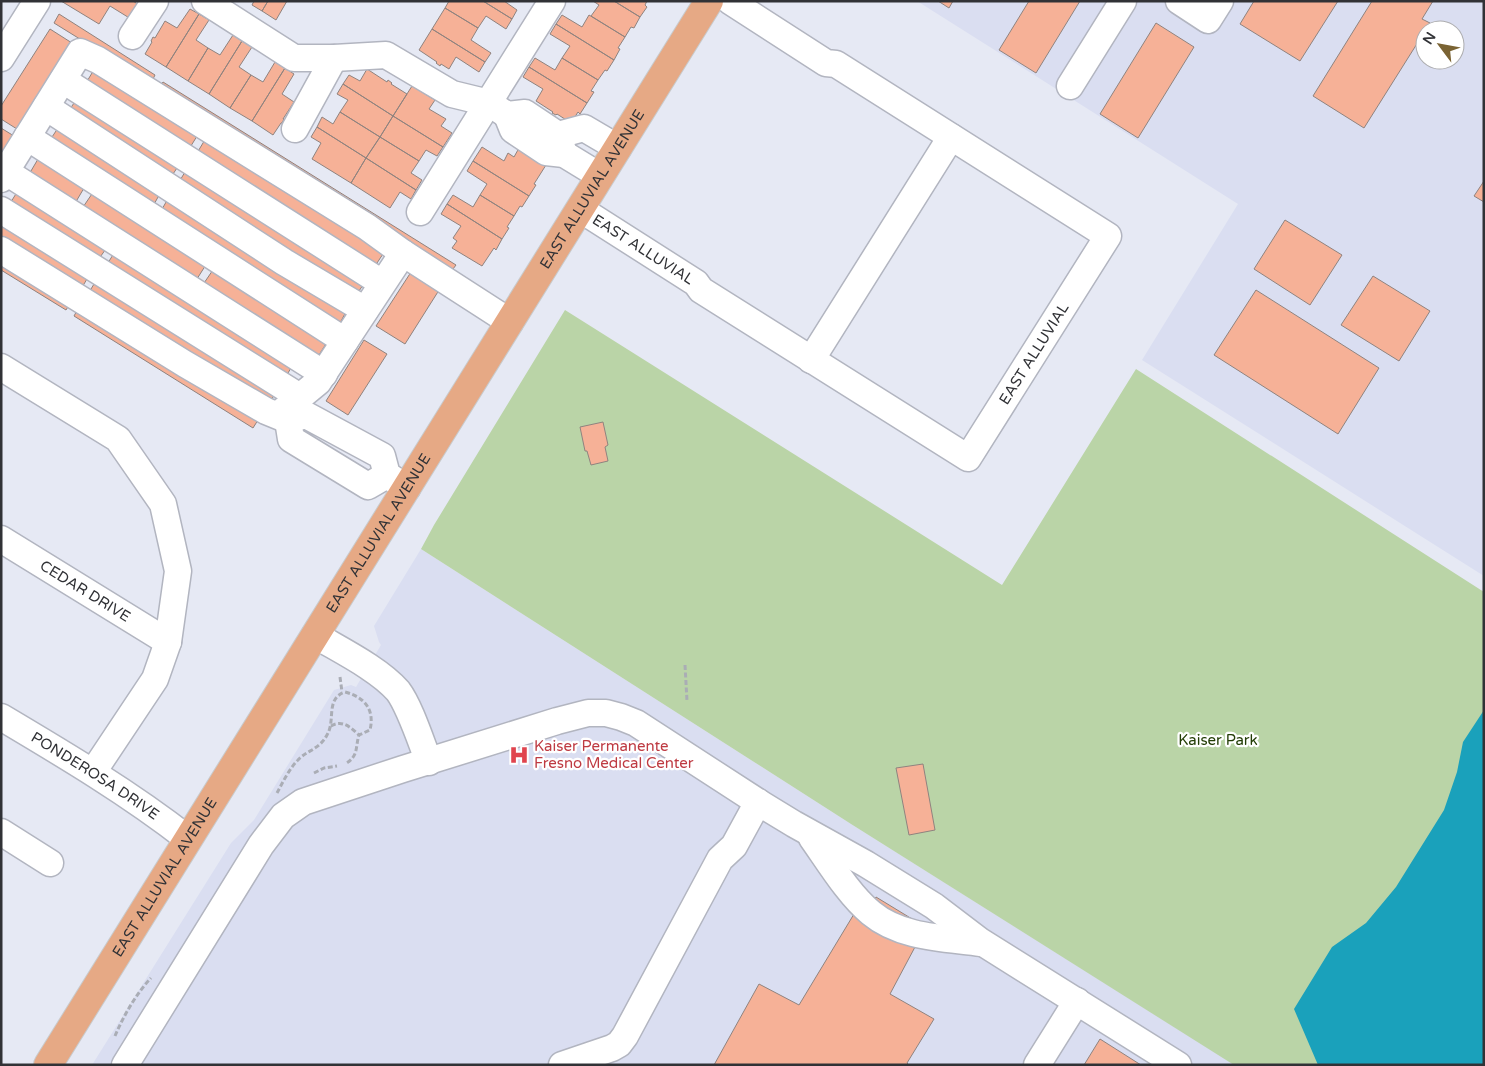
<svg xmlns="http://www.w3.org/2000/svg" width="1485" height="1066" viewBox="0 0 1485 1066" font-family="'Varela Round',sans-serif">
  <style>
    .built { fill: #dadef1; fill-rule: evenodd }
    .green { fill: #bad4a7 }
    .water { fill: #1aa1bb }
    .building { fill: #f6b197; stroke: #8f837f }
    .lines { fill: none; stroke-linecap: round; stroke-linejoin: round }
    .minor-casing { stroke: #b2b5c0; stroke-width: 29 }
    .major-casing { stroke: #c9cacb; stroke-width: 30 }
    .path { stroke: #aaadb5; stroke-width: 3; stroke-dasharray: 5 2.5; stroke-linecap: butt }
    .minor { stroke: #fff; stroke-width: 26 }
    .major { stroke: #e6a985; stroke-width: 28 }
    .labels { text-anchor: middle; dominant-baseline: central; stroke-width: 4.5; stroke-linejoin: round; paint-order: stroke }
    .street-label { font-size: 15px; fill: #313236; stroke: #fff }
    .park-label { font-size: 15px; fill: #233d06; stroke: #fff }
    .health-label { font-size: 15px; fill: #be3a42; stroke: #fff; text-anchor: start }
  </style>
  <rect width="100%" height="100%" fill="#e6e9f4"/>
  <path class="built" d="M917 1H1484V576L1142 360 1238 204ZM1425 30H1455V60H1425Z
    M421 549 851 824 1235 1065H92L231 843 254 820 334 690 351 685 356 687 381 645 379 642 374 626Z"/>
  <path class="green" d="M565 310 1002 585 1136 369 1484 592V1065H1234L851 824 421 549 434 525Z"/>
  <path class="water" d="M1484 710V1065H1318L1294 1009 1332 947 1366 923 1396 887 1444 810 1457 772 1463 742Z"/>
  <path class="building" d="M61 1H133L139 5 131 19 110 6 99 24Z
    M254 1H268L262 11 252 5Z
    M268 1H287L276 20 262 11Z
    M449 1H483L512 19 506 29 486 16 478 28 445 8Z
    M483 1H504L517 10 512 19Z
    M593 1H614L640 17 634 28 631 27 625 37 591 16 599 5Z
    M614 1H647L645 5 647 7 640 17Z
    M938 1H953L949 8Z
    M1029 1H1080L1036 73 999 50Z
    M1254 1H1338L1300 61 1240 24Z
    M1372 1H1433L1422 19 1430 23 1364 128 1313 96Z
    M445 8 478 28 471 40 491 53 485 62 432 29Z
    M190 9 199 14 166 67 145 54 152 42 151 41 153 37 155 38 165 21 177 28Z
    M59 14 155 75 151 83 54 23Z
    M199 14 209 20 196 40 208 48 188 81 166 67Z
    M562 15 582 27 589 15 625 37 618 48 620 49 614 60 556 24Z
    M1156 23 1194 47 1138 138 1100 114Z
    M556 24 614 60 607 71 605 70 598 80 562 58 570 46 550 34Z
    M50 29 72 43 17 129 1 119V106Z
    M432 29 485 62 479 72 456 57 449 69 441 64 440 66 436 63 437 62 419 50Z
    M233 35 242 41 209 94 188 81 208 48 220 55Z
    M242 41 252 47 239 67 251 75 230 108 209 94Z
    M535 58 555 70 562 58 598 80 591 91 594 92 587 103 529 67Z
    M275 62 285 68 252 121 230 108 251 75 263 82Z
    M529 67 587 103 580 114 578 112 571 123 557 114 556 115 552 113 553 112 536 101 543 89 523 77Z
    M95 68 199 133 189 149 86 83Z
    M285 68 294 74 282 94 294 102 283 119H284L282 123H281L273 135 252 121Z
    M367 69 387 82 388 80 392 83 391 84 407 94 393 116 343 84 349 75 360 81Z
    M163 82 456 265 450 273 158 89Z
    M343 84 393 116 380 137 340 112 348 100 337 94Z
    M412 86 435 100 429 109 446 119 441 126 452 133 443 147 393 116Z
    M78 97 181 162 171 177 68 112Z
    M340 112 380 137 366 158 317 127 322 117 333 124Z
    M393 116 443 147 437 156 426 150 419 161 380 137Z
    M60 125 162 190 153 206 50 140Z
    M317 127 366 158 351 183 312 159 321 143 311 137Z
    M1 128 14 136 1 155Z
    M380 137 419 161 411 173 422 180 416 190 366 158Z
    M206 138 385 251 375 266 197 153Z
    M482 147 504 161 508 153 514 157 519 148 546 165 534 184 536 185 529 196 473 161Z
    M41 154 87 183 74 205 28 176Z
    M366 158 416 190 411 199 400 192 390 208 351 183Z
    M473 161 529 196 522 207 520 206 514 216 480 195 487 184 467 171Z
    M188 167 367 279 357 294 179 182Z
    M1484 181V202L1474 196Z
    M96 188 209 260 195 282 81 210Z
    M19 189 108 246 98 260 9 205Z
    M170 195 348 308 340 323 161 211Z
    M453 195 473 207 480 195 514 216 507 227 509 228 502 239 447 204Z
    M447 204 502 239 496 250 494 248 482 266 452 248 457 241 453 238 461 226 441 214Z
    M1 218 90 274 81 289 1 239Z
    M1285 220 1342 255 1310 305 1254 269Z
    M116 250 294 363 285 378 106 266Z
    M1 257 71 302 66 310 1 270Z
    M217 264 331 336 317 358 202 286Z
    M413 269 441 287 405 344 376 326Z
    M1373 276 1430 311 1399 361 1341 325Z
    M97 279 276 392 267 407 88 294Z
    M1256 290 1379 368 1338 434 1214 355Z
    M79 307 258 420 253 428 74 316Z
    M364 340 387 354 348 415 326 401Z
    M603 422 608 445 605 447 608 461 591 465 587 451H585L580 427Z
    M923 764 935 830 909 835 896 768Z
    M876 897 917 922 915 947 890 994 934 1019 907 1063 909 1065H714L759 984 799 1005 854 914 863 917Z
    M1100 1039 1141 1065H1084Z"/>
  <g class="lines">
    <defs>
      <g id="minor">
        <path d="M205 1 294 58H334L386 55 452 94 489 103 507 115 525 113 558 135 564 154"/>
        <path d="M1179 1 1208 20 1220 1"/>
        <path d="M132 36 155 1"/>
        <path d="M1 58 37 1"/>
        <path d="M63 80 382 283"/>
        <path d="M1070 86 1123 1"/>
        <path d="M46 107 284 262 365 310"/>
        <path d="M507 115 513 130 546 152 564 154 600 176"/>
        <path d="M295 129 334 58"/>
        <path d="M558 135 584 128 618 148"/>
        <path d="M27 137 345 341"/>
        <path d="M6 172 324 374"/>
        <path d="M1 179 80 52 98 60 367 227 403 253 318 382 278 415"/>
        <path id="s1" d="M580 209 696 283 701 290 968 458 1108 236 836 64 826 63 730 1"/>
        <path d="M1 210 300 397"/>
        <path d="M420 212 552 1"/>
        <path d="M1 250 185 364 266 411 288 420"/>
        <path d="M403 253 510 322"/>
        <path d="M811 360 951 137"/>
        <path d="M1 367 118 439 163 504 178 571 168 642 155 679 93 772"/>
        <path d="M387 475 368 486 291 439 288 420 306 415 382 456 387 475 407 488"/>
        <path id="s2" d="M1 539 168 642"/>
        <path d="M315 635C340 650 379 669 398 691 410 707 421 742 429 762"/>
        <path id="s3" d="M1 717C65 755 129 793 188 839"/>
        <path d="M1 832 50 863"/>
        <path d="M812 838C829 862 849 895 871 913 901 938 945 938 981 943"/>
        <path d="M125 1065 261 845 283 816 303 802 403 769 557 721 588 713H606L621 717 636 723 758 802 794 824 866 864 934 906 980 941 1178 1065"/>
        <path d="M562 1065 612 1048 619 1044 625 1036 720 859 734 846 758 802"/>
        <path d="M1037 1065 1077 1001"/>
      </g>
      <g id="major">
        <path id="s4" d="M48 1065 709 1"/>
      </g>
    </defs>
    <use href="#minor" class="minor-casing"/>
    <use href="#major" class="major-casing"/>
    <path class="path" d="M685 665 687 701
      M340 677 342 692
      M331 726C343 719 351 728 359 735
      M314 773 324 768 337 766
      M277 793C283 782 289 769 298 760 307 750 319 750 327 735 336 720 325 699 345 692 364 697 375 709 370 730L359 735C355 748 359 756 345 764
      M115 1036C124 1015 136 994 151 978"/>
    <use href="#minor" class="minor"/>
    <use href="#major" class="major"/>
  </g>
  <defs>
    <symbol id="hospital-bare" viewBox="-9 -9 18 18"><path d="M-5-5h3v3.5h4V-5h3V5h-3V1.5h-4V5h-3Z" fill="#e0444e" stroke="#fff" stroke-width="2.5" paint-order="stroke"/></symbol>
  </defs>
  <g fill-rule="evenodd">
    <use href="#hospital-bare" x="505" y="741" width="28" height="28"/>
  </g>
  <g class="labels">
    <g class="street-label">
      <text stroke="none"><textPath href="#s4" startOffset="1031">EAST ALLUVIAL AVENUE</textPath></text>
      <text stroke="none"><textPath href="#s1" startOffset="75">EAST ALLUVIAL</textPath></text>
      <text stroke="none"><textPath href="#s1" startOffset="585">EAST ALLUVIAL</textPath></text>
      <text stroke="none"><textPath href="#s4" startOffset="626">EAST ALLUVIAL AVENUE</textPath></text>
      <text stroke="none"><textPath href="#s2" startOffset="99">CEDAR DRIVE</textPath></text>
      <text stroke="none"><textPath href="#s3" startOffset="111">PONDEROSA DRIVE</textPath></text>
      <text stroke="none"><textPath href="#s4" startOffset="221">EAST ALLUVIAL AVENUE</textPath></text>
    </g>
    <g class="park-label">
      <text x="1218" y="740">Kaiser Park</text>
    </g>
    <g class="health-label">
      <text x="534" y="746">Kaiser Permanente<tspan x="534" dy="17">Fresno Medical Center</tspan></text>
    </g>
  </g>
  <rect width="1485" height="1066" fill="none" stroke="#313236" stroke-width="5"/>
  <g transform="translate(1440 45) rotate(302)"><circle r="24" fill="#ffffff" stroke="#adadaf"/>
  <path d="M0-4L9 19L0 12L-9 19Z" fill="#7a6333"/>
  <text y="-8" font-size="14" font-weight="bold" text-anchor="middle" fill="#313236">N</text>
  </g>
</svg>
